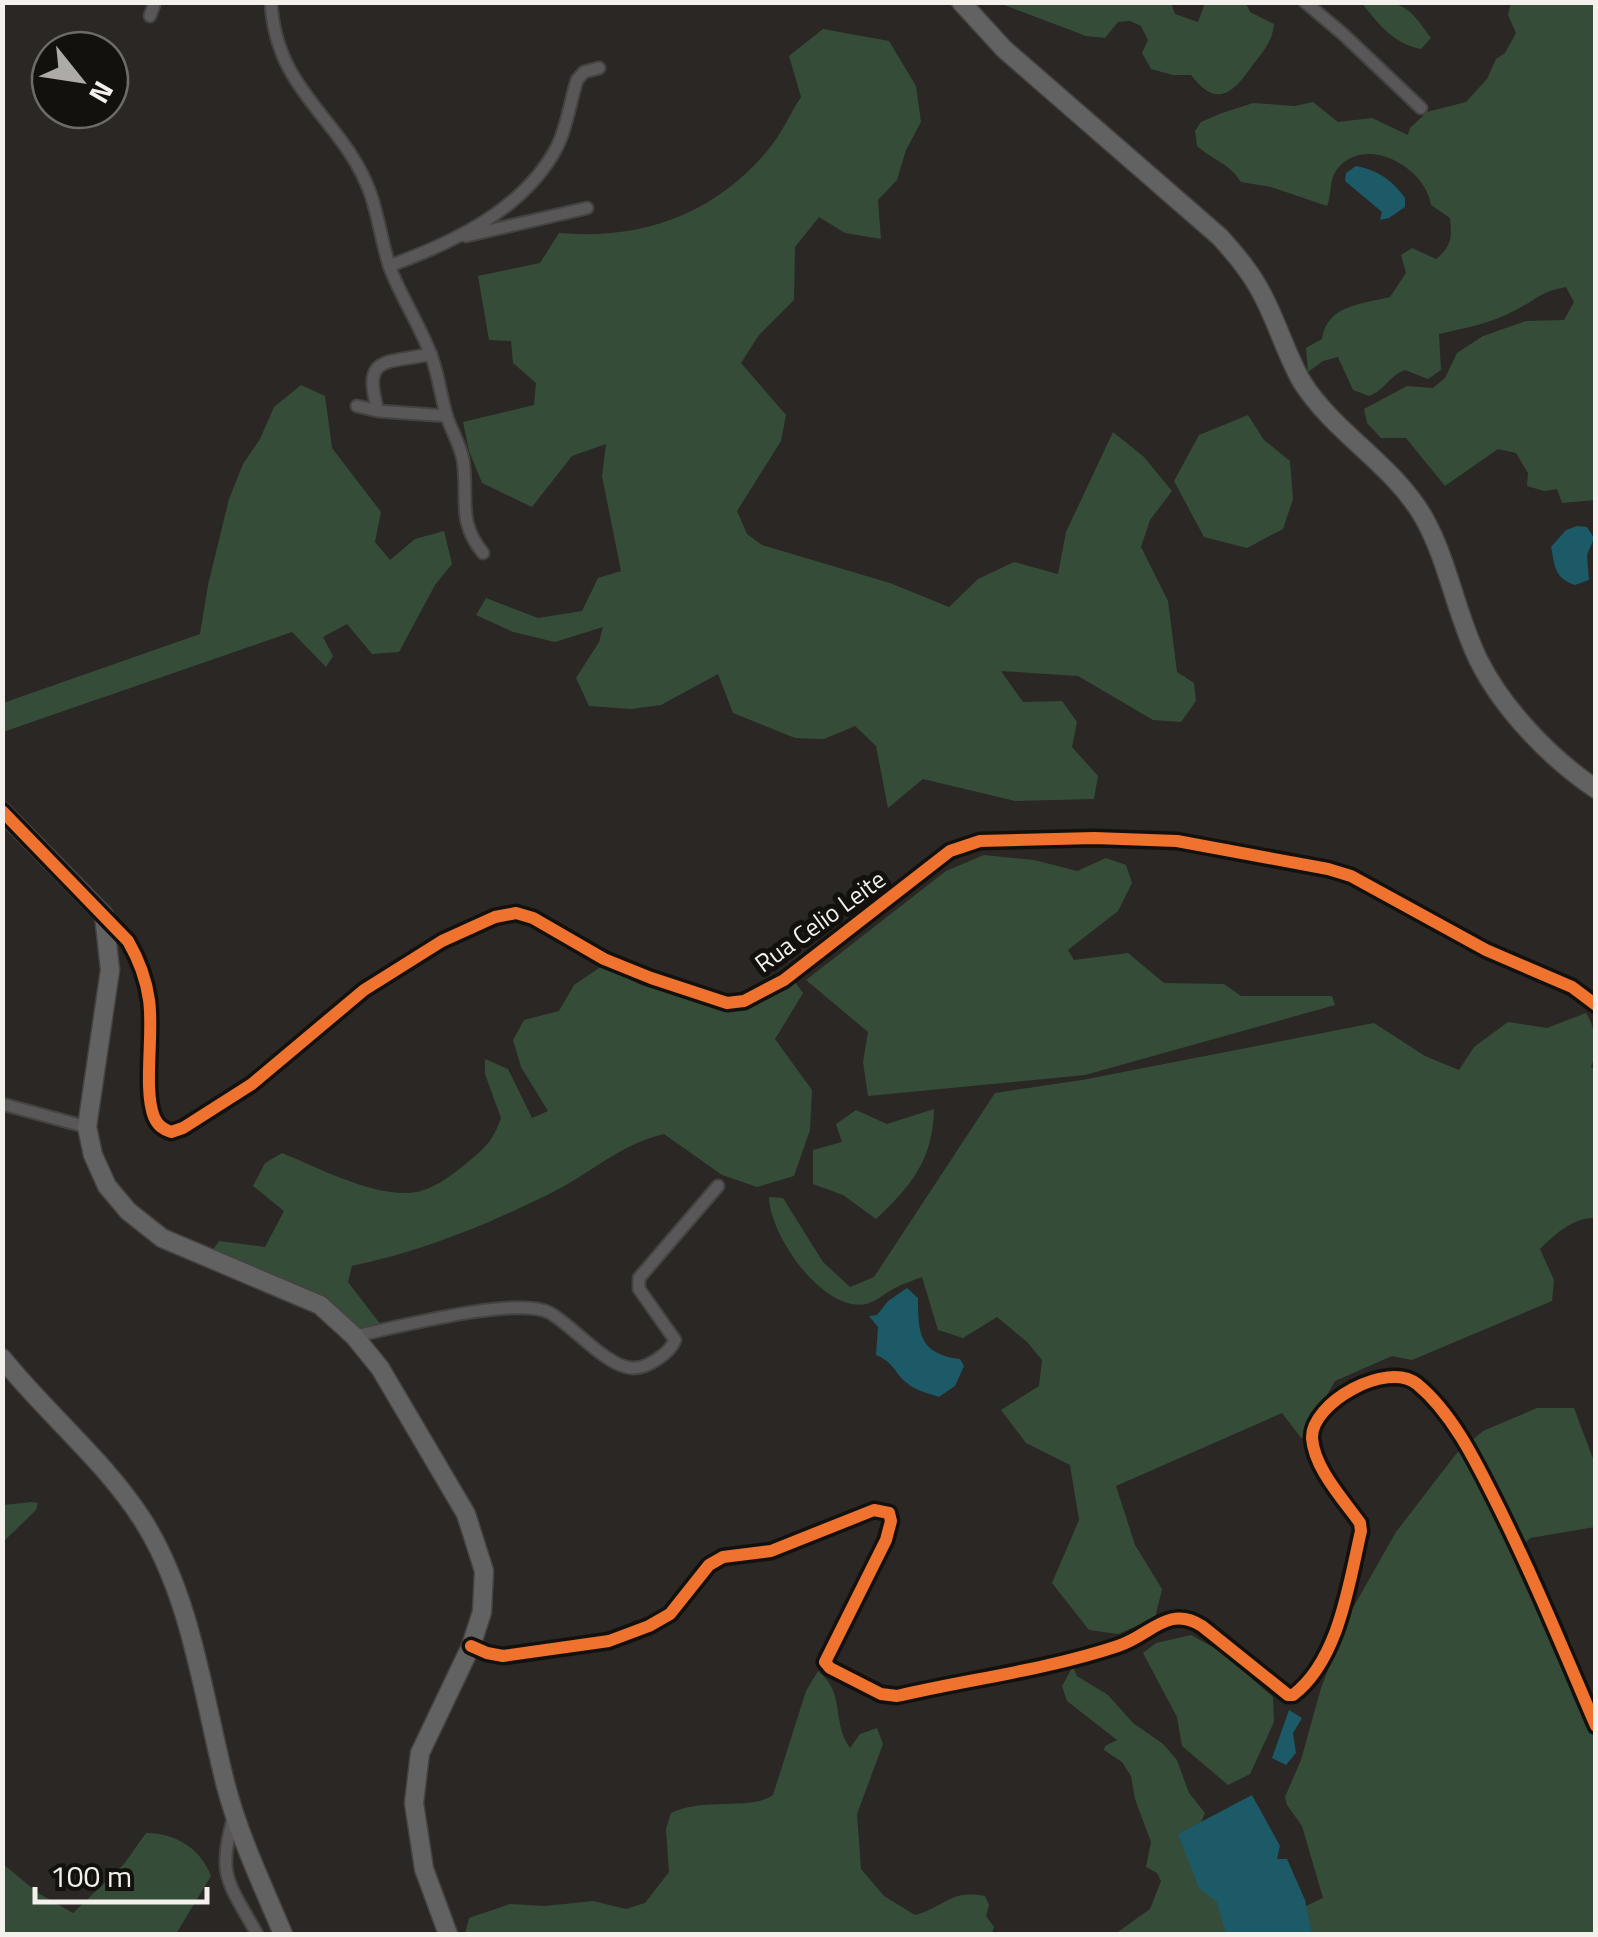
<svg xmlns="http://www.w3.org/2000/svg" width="1598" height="1937" viewBox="0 0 1598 1937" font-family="'Titillium Web',sans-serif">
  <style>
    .green { fill: #354d38 }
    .water { fill: #1c5a67 }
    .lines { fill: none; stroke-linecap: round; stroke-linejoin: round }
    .street-casing { stroke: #454341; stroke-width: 15 }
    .secondary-casing { stroke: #454341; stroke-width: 21 }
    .street { stroke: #595758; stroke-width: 11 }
    .secondary { stroke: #636263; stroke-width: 18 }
    .cycleway-casing { stroke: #13110e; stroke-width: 19 }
    .cycleway { stroke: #ef722f; stroke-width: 12 }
    .labels { text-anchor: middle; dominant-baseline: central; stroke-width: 10; stroke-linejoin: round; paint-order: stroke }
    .street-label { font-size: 25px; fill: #f4f1ed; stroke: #13110e }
  </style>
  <rect width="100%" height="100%" fill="#2a2724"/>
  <path class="green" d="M999 3H1171L1175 14 1198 22 1205 3H1246L1250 12 1274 24C1272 43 1263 51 1252 66 1233 93 1217 109 1191 75H1173L1151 69 1142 53 1148 40 1141 26 1130 21 1118 22 1105 38 1086 36Z
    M1362 3C1404 2 1406 3 1431 38L1421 49C1394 44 1378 24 1362 3Z
    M1511 3H1595L1596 500 1562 503 1557 489 1544 491 1527 486 1528 473 1516 453 1498 449 1445 486 1406 438H1381L1367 423 1364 409 1407 386 1433 388 1445 378 1457 353 1483 336 1526 321 1564 320 1574 302 1566 287C1542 291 1537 299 1516 310 1492 323 1465 328 1439 334L1441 370 1428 379 1405 370C1389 376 1385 390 1369 396L1353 390 1338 357 1323 361 1308 372 1306 348 1322 339C1327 305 1362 304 1390 297L1406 273 1401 255 1412 248 1436 259C1452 246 1452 237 1450 218L1431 205C1426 168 1367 134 1338 168 1328 180 1333 192 1327 206L1271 187 1241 182C1229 163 1214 161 1197 146L1195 131 1201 122 1222 113 1253 103 1295 106 1313 102 1338 122 1372 118 1408 135 1410 128 1427 112 1466 102 1487 79 1496 59 1505 53 1516 33 1508 15Z
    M823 29 889 41 916 86 921 122 906 150 897 180 878 200 881 239 845 233 819 217 795 247 794 300 759 335 741 363 786 415 781 441 737 511 747 534 762 545 890 583 949 607 978 579 1014 562 1058 574 1066 532 1113 432 1144 457 1172 491 1150 520 1141 547 1168 601 1177 672 1194 683 1196 701 1181 722 1153 720 1078 676 1001 671 1023 702 1062 701 1077 722 1072 747 1098 776 1094 799 1015 801 923 779 888 808 876 746 855 726 824 739 795 738 733 713 718 674 661 705 631 709 589 706 576 678 599 642 603 627 555 642 513 632 476 615 486 598 538 618 582 611 598 578 621 571 602 476 606 444 572 456 532 507 482 483 469 451 463 422 534 405 536 383 513 363 511 341 489 340 478 276 540 263 559 233C642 240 713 215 768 150 781 135 790 114 801 97L789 56Z
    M301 385 325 396 332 448 381 512 375 542 390 560 415 539 444 531 452 564 435 585 399 652 372 654 347 624 323 637 333 656 326 667 292 632 3 732V703L200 634 208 585 229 499 243 464 260 439 274 407Z
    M1248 415 1264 440 1290 461 1293 499 1283 529 1247 548 1204 537 1174 481 1199 435Z
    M984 855 1034 860 1077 871 1106 858 1126 865 1132 883 1118 911 1068 950 1074 960 1128 953 1164 983 1224 984 1241 996H1332L1335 1005 1085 1075 868 1096 863 1062 868 1032 806 980 946 871Z
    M602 966 641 985 731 1011 758 1003 795 982 803 993 775 1039 812 1090 810 1130 794 1176 757 1187 722 1175 664 1134C623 1143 592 1172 555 1191 487 1225 426 1250 352 1266L348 1282 381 1325 359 1331 212 1251 219 1241 265 1247 284 1211 253 1186 265 1163 282 1153C317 1167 386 1204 424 1190 437 1186 452 1175 463 1166 484 1149 492 1143 501 1118L485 1074V1059L508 1069 532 1118 548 1111 521 1067 513 1040 524 1020 559 1011 574 985Z
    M1586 1013C1596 1028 1598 1051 1591 1067L1596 1070 1595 1218C1574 1217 1555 1234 1540 1249L1554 1280 1552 1301 1412 1360 1392 1356 1335 1381 1302 1439 1282 1413 1116 1486 1135 1545 1162 1589 1155 1618 1118 1634 1089 1630 1052 1583 1079 1520 1070 1465 1026 1443 1001 1410 1039 1386 1042 1360 1027 1342 997 1317 963 1338 938 1330 922 1277C912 1281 902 1284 893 1289 884 1294 875 1302 866 1304 823 1313 769 1234 769 1197L783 1198 823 1262 850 1287 874 1277 995 1093 1082 1080 1374 1023 1425 1056 1459 1070 1474 1047 1508 1022 1547 1028Z
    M934 1109C933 1160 911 1186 876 1219L843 1195 813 1184V1150L842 1142 836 1124 856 1110 887 1124Z
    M1537 1408H1574L1595 1464V1527L1530 1538 1523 1546 1538 1585 1570 1640 1595 1701V1934H1115L1150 1909 1161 1881 1157 1873 1146 1867 1151 1842 1135 1799 1131 1776 1122 1762 1104 1750 1105 1746 1117 1740 1067 1701 1062 1686 1073 1666 1077 1676 1108 1695 1133 1723 1163 1744 1177 1760 1189 1793 1205 1813 1201 1822 1223 1860 1306 1906 1323 1898 1302 1826 1287 1805 1285 1797 1301 1760 1321 1688 1350 1613 1396 1532 1456 1454 1483 1431Z
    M32 1502 38 1503 36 1510 3 1542V1505Z
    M1191 1635 1220 1651 1273 1697 1274 1722 1250 1774 1228 1785 1182 1746 1177 1717 1143 1653 1156 1643Z
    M818 1671C846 1693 831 1721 850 1748L860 1734 877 1728 883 1744 857 1814 861 1869 884 1896 915 1915C945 1907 950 1889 985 1896L989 1905 986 1916 994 1927 992 1934H465L469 1918 510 1904 545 1906 593 1901 626 1909 645 1903 669 1872 666 1829 671 1813C704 1797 750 1811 773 1795L806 1691Z
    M146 1833C176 1833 201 1849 211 1876L176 1934H3V1864L38 1893 73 1913 124 1864Z"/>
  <path class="water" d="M1356 166C1378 170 1392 180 1405 198V207L1389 218 1380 220 1382 212 1345 181 1346 173Z
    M1577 526 1587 527 1594 538 1587 555 1589 580 1575 585C1554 578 1555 566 1551 547L1566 530Z
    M907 1288 918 1298C918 1333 919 1354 960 1359L964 1366 955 1386 939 1397C928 1393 916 1391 907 1383 894 1373 895 1363 876 1355L878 1327 869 1316 877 1315 888 1301Z
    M1289 1710 1302 1718 1293 1733 1296 1753 1286 1765 1272 1758Z
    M1252 1795 1280 1846 1277 1859H1287L1305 1900 1312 1934H1226L1217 1902 1199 1888 1178 1834Z"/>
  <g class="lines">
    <defs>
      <path id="street" d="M271 2C276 94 344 118 371 195 379 219 382 244 390 268 402 299 421 327 432 358 439 377 441 398 447 417 452 432 460 444 463 460 469 497 456 520 483 553
        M1305 2 1343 34 1421 108
        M150 16 155 2
        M466 236 587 208
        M389 266C452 243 524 210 557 147 567 127 570 102 577 80L584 72 599 68
        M357 406 378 411 447 416
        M378 411C362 355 384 364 431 354
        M107 917 128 941 142 966 149 1001 150 1096 154 1117 160 1128 171 1132 183 1128 252 1084 364 990 442 941 495 917 516 913 533 918 604 959 651 978 727 1003 744 1001 784 980 950 851 980 841 1094 838 1177 841 1328 869 1351 876 1486 950 1572 987 1596 1005
        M2 1104 87 1127
        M354 1336C395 1328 518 1295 550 1313 573 1326 607 1367 632 1368 647 1369 670 1353 675 1340L639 1289V1278L718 1186
        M471 1646 487 1653 503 1656 609 1641 649 1626 670 1614 709 1565 723 1557 771 1551 874 1510 889 1513 891 1521 886 1540 825 1662 830 1668 881 1694 897 1696C970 1679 1046 1670 1118 1646 1150 1636 1168 1604 1202 1626L1288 1695H1293C1339 1660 1349 1583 1361 1531L1360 1523C1343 1499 1314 1468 1312 1438 1311 1403 1387 1360 1417 1384 1451 1412 1474 1458 1493 1496 1531 1571 1563 1649 1596 1726
        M234 1816C216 1876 229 1883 257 1934"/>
      <path id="secondary" d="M961 2 1004 49 1220 237C1237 256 1253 275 1264 298 1278 325 1287 356 1302 382 1335 434 1393 464 1424 518 1449 563 1456 615 1479 661 1503 709 1551 759 1596 789
        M2 811 104 915 110 970 87 1127 93 1155 107 1186 128 1211 162 1238 320 1305 354 1336 380 1368 466 1514 484 1571 482 1612 471 1646 420 1753 414 1803 424 1869 448 1934
        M2 1358C47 1414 103 1459 142 1519 192 1597 203 1697 226 1786 239 1836 263 1886 283 1934"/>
    </defs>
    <use href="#street" class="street-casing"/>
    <use href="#secondary" class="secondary-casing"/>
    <use href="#street" class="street"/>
    <use href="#secondary" class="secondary"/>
    <defs>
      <path id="cycleway" d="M2 811 128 941C139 960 146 978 149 1000 154 1033 143 1089 154 1117 158 1126 163 1129 171 1132L183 1128 252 1084 364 990 442 941 495 917 516 913 533 918 604 959 651 978 727 1003 744 1001 784 980 950 851 980 841 1094 838 1177 841 1328 869 1351 876 1486 950 1572 987 1596 1005
        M471 1646 487 1653 503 1656 609 1641 649 1626 670 1614 709 1565 723 1557 771 1551 874 1510 889 1513 891 1521 886 1540 825 1662 830 1668 881 1694 897 1696C970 1679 1046 1670 1118 1646 1150 1636 1168 1604 1202 1626L1288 1695H1293C1339 1660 1349 1583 1361 1531L1360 1523C1343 1499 1314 1468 1312 1438 1311 1403 1387 1360 1417 1384 1451 1412 1474 1458 1493 1496 1531 1571 1563 1649 1596 1726"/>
    </defs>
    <use href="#cycleway" class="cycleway-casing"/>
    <use href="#cycleway" class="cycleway"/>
  </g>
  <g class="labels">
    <g class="street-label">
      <text transform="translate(820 921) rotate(-36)">Rua Celio Leite</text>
    </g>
  </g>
  <rect width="1598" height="1937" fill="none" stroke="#f4f1ed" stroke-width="10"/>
  <g transform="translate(80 80) rotate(120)"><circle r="48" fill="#13110e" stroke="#6d6b67" stroke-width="2.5"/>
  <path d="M0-8L18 38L0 25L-18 38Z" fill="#adaaa7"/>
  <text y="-15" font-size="28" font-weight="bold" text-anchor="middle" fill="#f4f1ed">N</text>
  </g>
  <path d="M35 1887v15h172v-15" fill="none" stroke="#f4f1ed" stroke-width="5"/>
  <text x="50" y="1887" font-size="30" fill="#f4f1ed" stroke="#13110e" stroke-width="8" paint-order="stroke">100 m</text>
</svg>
